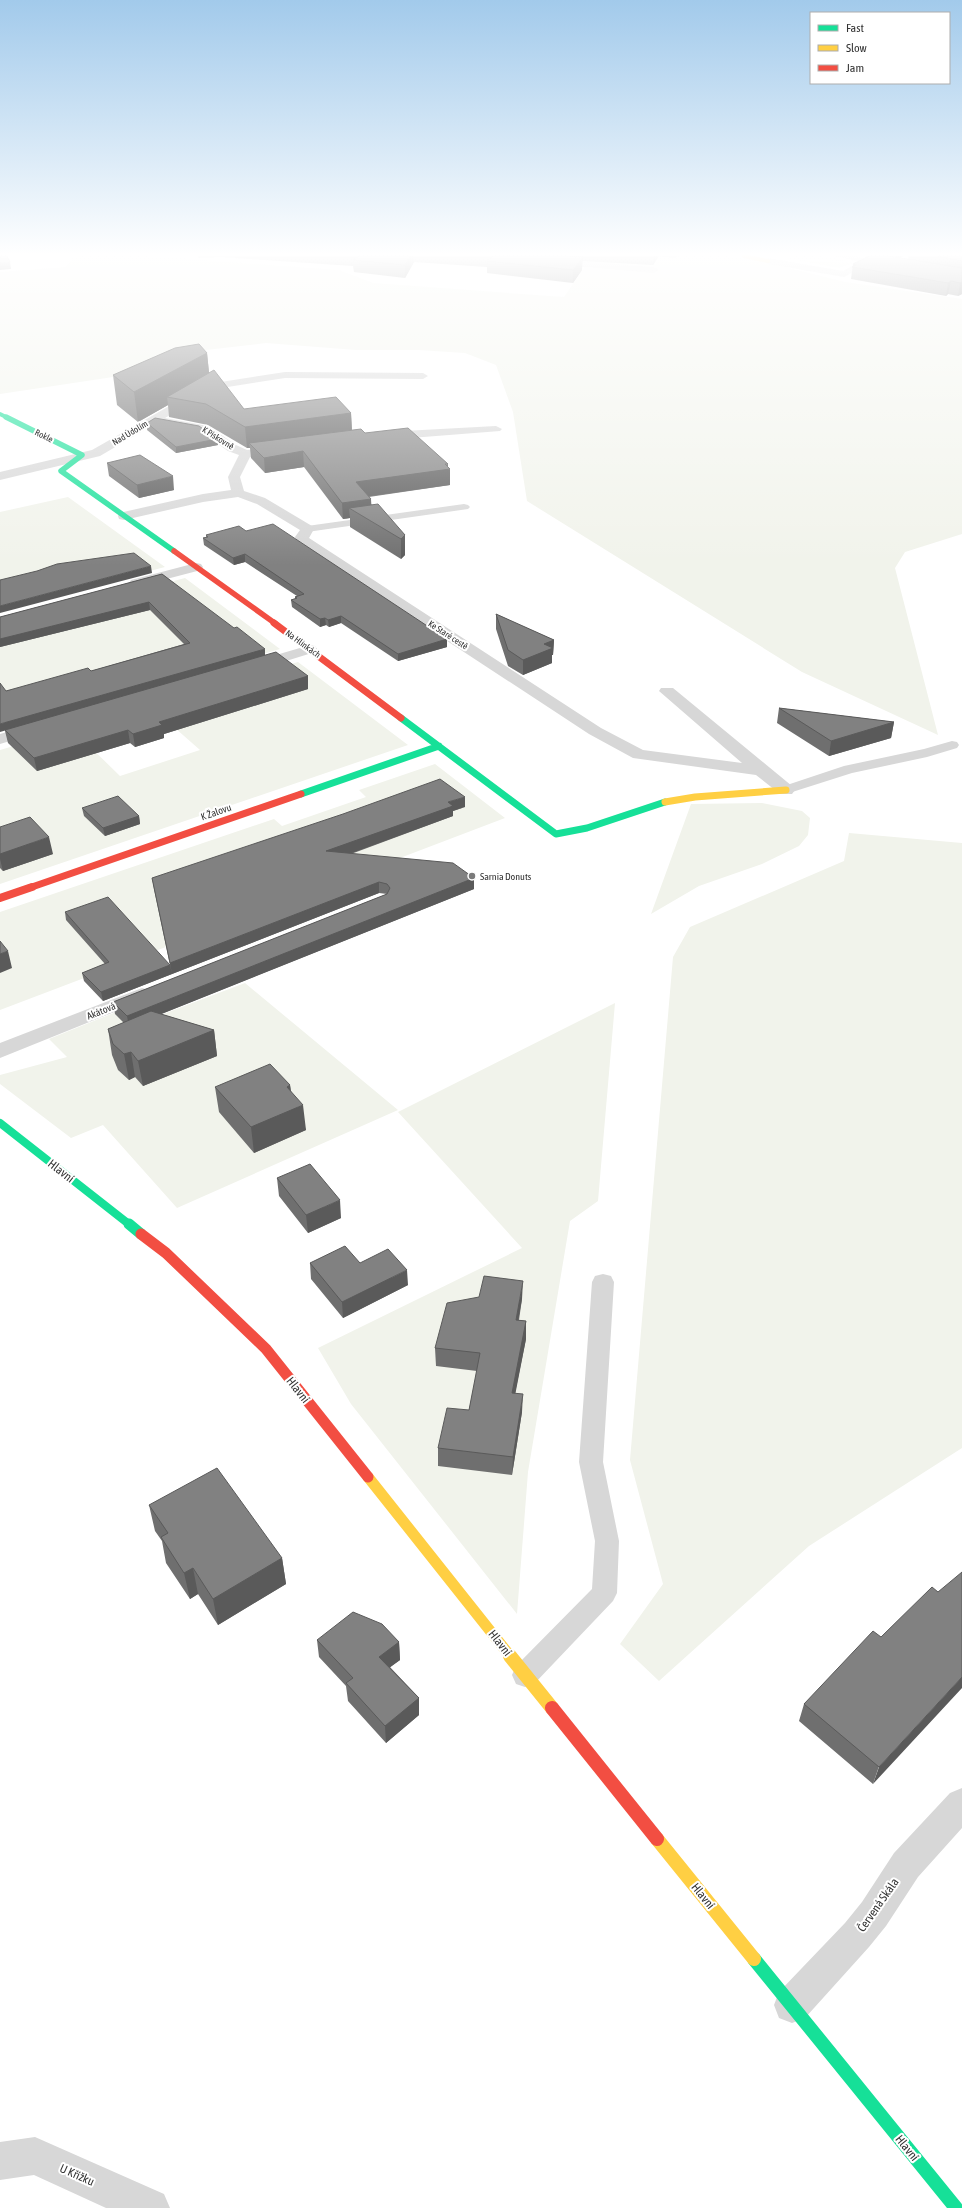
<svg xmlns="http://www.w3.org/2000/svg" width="962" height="2208" viewBox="0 0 962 2208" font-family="'Asap Condensed',sans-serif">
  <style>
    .green { fill: #f1f3eb }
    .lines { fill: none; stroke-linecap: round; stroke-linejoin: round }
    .lane { fill: #d7d7d7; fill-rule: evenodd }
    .street { fill: #d7d7d7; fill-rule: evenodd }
    .fast-far5 { stroke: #16e098; stroke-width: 4 }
    .fast-far4 { stroke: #16e098; stroke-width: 5.5 }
    .fast-far3 { stroke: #16e098; stroke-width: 7 }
    .fast-far2 { stroke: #16e098; stroke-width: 8 }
    .fast-far1 { stroke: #16e098; stroke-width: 11 }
    .fast { stroke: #16e098; stroke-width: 14 }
    .slow-far3 { stroke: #ffcf43; stroke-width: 4 }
    .slow-far2 { stroke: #ffcf43; stroke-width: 7 }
    .slow-far1 { stroke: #ffcf43; stroke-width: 11 }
    .slow { stroke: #ffcf43; stroke-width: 14 }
    .jam-far4 { stroke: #f24e42; stroke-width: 5.5 }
    .jam-far3 { stroke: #f24e42; stroke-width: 7 }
    .jam-far2 { stroke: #f24e42; stroke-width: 8 }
    .jam-far1 { stroke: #f24e42; stroke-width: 11 }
    .jam { stroke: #f24e42; stroke-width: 14 }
    .wall { fill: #6f6f6f }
    .shaded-wall { fill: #5a5a5a }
    .building { fill: #818181; stroke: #5a5a5a }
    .poi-dot { fill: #7a7a7a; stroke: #fff; stroke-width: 1.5 }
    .labels { text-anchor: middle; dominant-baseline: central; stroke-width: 4; stroke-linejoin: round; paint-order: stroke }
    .far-street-label { font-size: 9px; fill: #333; stroke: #fff }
    .street-label { font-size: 10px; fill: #333; stroke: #fff }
    .poi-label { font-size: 10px; fill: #333; stroke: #fff; text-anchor: start }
    .near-street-label { font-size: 12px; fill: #333; stroke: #fff }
  </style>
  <rect width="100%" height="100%" fill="#fff"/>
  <path class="green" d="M75 256H147L339 270 373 283 564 297 585 266 467 256H727L761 261 845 282 962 299V534L905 552 895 568 938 735 802 672 527 501 513 412 496 365 465 353 419 350H356L266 343 154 356 153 371 0 394V272L65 267Z
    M791 256H820L847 261 787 259Z
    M795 260 854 263 839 268Z
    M68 497 165 567 0 610V512Z
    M185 578 280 649 0 730V627Z
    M298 662 408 745 0 884V750L72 729 120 776 200 750 150 706Z
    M435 764 505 818 0 1010V912L274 819 282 826 366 797 359 790Z
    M762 803 802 811 810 818 808 835 799 846 762 864 699 886 651 914 691 804Z
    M849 833 962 843V1448L809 1546 659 1681 620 1644 663 1584 630 1460 673 957 690 927 844 861Z
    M245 983 398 1110 177 1208 103 1125 71 1138 0 1084V1075L67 1057 49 1039 116 1012 129 1027Z
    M615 1003 598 1201 570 1221 528 1472 517 1614 351 1404 318 1348 522 1248 398 1112Z"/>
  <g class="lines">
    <path class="lane" d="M464 504 468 505 470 507 468 509 307 532 301 529 307 526Z
      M952 741 957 742 959 745 957 748 927 757 852 773 786 794 781 793 779 790 781 787 844 766 924 749Z
      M603 1274 611 1276 614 1282 603 1462 619 1541 617 1593 613 1601 534 1684 525 1687 516 1684 512 1675 516 1666 592 1589 595 1541 579 1462 592 1282 595 1276Z"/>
    <path class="street" d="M835 256H856L873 261 844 277 768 264 764 261 768 258 843 271 860 262Z
      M552 259 654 267 659 270 654 273 549 264 547 262Z
      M285 372 423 373 428 376 423 379 285 378 215 389 165 418 208 426 236 445 247 450 284 447 286 450 284 453 250 457 240 477 244 491 265 498 312 526 314 529 309 538 601 728 643 750 742 763 659 691 661 688H673L792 786 795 790 792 794H780L756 775 633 758 589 734 298 543 295 537 300 530 257 504 238 497 203 502 124 520 119 519 118 516 119 513 203 494 231 490 228 477 239 455 228 451 200 431 156 423 100 456 0 480V472L92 450 208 384Z
      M496 426 502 429 500 431 385 440 379 436 385 432Z
      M196 563 201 564 203 567 201 570 136 587 129 583 131 580Z
      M310 645 315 646 317 649 315 652 254 671 249 669 246 666 249 663Z
      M34 724 40 726 42 729 40 732 0 744V734Z
      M142 988 149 990 152 994 149 998 0 1058V1043Z
      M962 1788V1828L918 1877 886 1926 869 1947 805 2018 792 2023 779 2018 774 2005 779 1992 845 1923 862 1902 894 1853 950 1793Z
      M35 2137 164 2194 170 2208H106L34 2175 0 2180V2142Z"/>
    <path class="fast-far5" d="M0 414 8 418"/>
    <path class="fast-far4" d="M6 417 82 455 61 471 174 551"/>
    <path class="fast-far3" d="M401 718 556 834 587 828 665 802
      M301 794 439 746"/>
    <path class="fast-far2" d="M0 1123 130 1225"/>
    <path class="fast-far1" d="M129 1224 141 1234"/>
    <path class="fast" d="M754 1959 956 2208"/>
    <path class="slow-far3" d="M744 256 768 261"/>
    <path class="slow-far2" d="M665 802 695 797 786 790"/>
    <path class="slow-far1" d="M368 1477 511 1657"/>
    <path class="slow" d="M510 1656 552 1708
      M657 1839 754 1959"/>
    <path class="jam-far4" d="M174 551 276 624"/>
    <path class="jam-far3" d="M274 623 401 718
      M29 888 301 794"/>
    <path class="jam-far2" d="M0 898 32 887"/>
    <path class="jam-far1" d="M141 1234 166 1253 266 1349 368 1477"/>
    <path class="jam" d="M552 1708 657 1839"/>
  </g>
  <path class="wall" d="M198 256H677L675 258 659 256 653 265 582 261V270L573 283 487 273V267L414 262 405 278 354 272 353 266 221 257 198 258Z
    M868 256H903L900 258 908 259 909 256H962V294L958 296 948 294 946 296 851 279 853 264 869 256Z
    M207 353 209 373 244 409 351 413 352 430 365 433 448 468 450 469V485L369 497 371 499V504L405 535V555L401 559 350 527V518L343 519 304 467 265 473 251 458 250 448H247L208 425 169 417 168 405 138 422 117 405 113 375Z
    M147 423 217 439 218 445 176 453 147 430Z
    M107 463 174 490 139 498 109 476Z
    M246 531 447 639V647L398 661 341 623 329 627 326 625 320 627 292 607 291 600 295 599V597L297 596 245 562 234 565 204 545 203 538 206 537V535Z
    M162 574 265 655 308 676V689L164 734V738L135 747 130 743 37 771 8 743 5 731 6 691 91 671 184 644 150 610 0 647V617Z
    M496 614 554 640 553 655H552V663L523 675 508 666 496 629Z
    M779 708 894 722 891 738 829 756 777 723Z
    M465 807 453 811V816L351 854 474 878V889L161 1014 214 1030 217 1056 143 1086 135 1077 129 1080 118 1070 112 1055 108 1029 124 1023 115 1014 113 1002 387 894 379 893 172 974 171 969 172 974 103 1001 84 981 82 973 105 964 66 920 65 912 170 965 154 889 152 878Z
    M82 808 139 816 140 824 105 836 84 816Z
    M0 827 53 854 3 871 0 868Z
    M290 1085 291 1091 306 1130 254 1153 219 1112 215 1087Z
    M277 1178 341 1218 308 1233 279 1196Z
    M310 1263H360L408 1285 343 1318 311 1279Z
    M522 1299 519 1320 526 1321V1339L515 1393 522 1412 512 1475 438 1466V1448L469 1410 477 1371 436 1366 435 1348Z
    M149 1505 282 1558 286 1584 218 1625 198 1594 190 1599 166 1563 162 1541 155 1531Z
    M938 1592 873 1784 799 1721 804 1704 881 1637Z
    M317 1640 399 1642 400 1660 390 1667 419 1698V1715L386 1743 348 1701 346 1686 319 1657Z"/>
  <path class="shaded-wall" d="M410 256H413L414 262 405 278V265Z
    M654 256H659L653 265Z
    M895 256H903L894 261Z
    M583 257 582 270 573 283V270Z
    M10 262 11 269 0 270V263Z
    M951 281 948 294 946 296 948 283Z
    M962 282V294L958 296 960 283Z
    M207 353 210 382 167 397 168 405 138 422 134 392Z
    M351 413 352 434 249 443 250 448H247L245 427Z
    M217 439 218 445 176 453V447Z
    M303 451 304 467 265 473 264 458Z
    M448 464V470L450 469V485L357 498 356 482Z
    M173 476 174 490 139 498 137 485Z
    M371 499 372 515 349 508 350 518 343 519 342 503Z
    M405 535V555L401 559V539Z
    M245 554V562L234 565 233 558Z
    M151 566 152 573 0 613V606Z
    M149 602 150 610 0 647V639Z
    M341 616V623L329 627 328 620Z
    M325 618 326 625 320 627V619Z
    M447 639V647L398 661V654Z
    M554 640 553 655H552V663L523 675V660L544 644Z
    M265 649V656L0 732V724Z
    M308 676V689L164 734V738L135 747 133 734 159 722Z
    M894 722 891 738 829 756 831 741Z
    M128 730 130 743 37 771 34 758Z
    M465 797V807L453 811V816L327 862 326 851 448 802Z
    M139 816 140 824 105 836 103 828Z
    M49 837 53 854 3 871 0 859V854Z
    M474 878V889L129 1027 127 1016Z
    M379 882V893L172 974 170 963Z
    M8 951 12 968 0 973V954Z
    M170 965 172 974 103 1001 101 992Z
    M214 1030 217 1056 143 1086 138 1061Z
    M131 1052 135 1077 129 1080 124 1054Z
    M290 1085 293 1109 303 1105 306 1130 254 1153 251 1127 287 1087Z
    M340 1200 341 1218 308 1233 306 1215Z
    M407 1270 408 1285 343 1318 342 1302Z
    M523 1281 522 1299 515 1338 516 1320Z
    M526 1321V1339L512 1411V1393Z
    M523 1394 522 1412 512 1475 513 1457Z
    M282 1558 286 1584 218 1625 213 1599Z
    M193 1568 198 1594 190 1599 184 1573Z
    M399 1642 400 1660 381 1674 379 1657Z
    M962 1677V1688L873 1784 879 1767Z
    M419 1698V1715L386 1743 385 1726Z"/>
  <path class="building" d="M0 256H7L10 262 0 263Z
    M359 256H410L405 265 353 260Z
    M493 256H567L583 257 573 270 487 261Z
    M869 256H889L962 268V282L960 283 951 281 948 283 852 267 856 265 853 264Z
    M937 256H962V261Z
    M199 344 207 353 134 392 113 375 175 348Z
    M214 370 244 409 336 397 351 413 245 427 206 404 167 397Z
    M155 418 199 426 217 439 176 447 147 423Z
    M408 428 448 464H445L450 469 356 482 371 499 342 503 303 451 264 458 249 443 361 429 365 433Z
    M140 455 173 476 137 485 107 463Z
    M378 504 405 535 401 539 349 508Z
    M273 524 447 639 398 654 341 616 328 620 325 618 320 619 291 600 297 598 295 597 304 594 245 554 233 558 203 538 208 537 206 535 239 526 246 531Z
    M134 553 151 566 0 606V580L37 571 57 564Z
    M162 574 234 628 237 627 265 649 0 724V683L6 691 88 668 91 671 190 643 149 602 0 639V617Z
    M496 614 554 640 544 644 553 648 523 660 508 650Z
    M276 652 308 676 159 722 162 725 133 734 128 730 34 758 5 730Z
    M779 708 894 722 831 741Z
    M440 779 465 797 448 802 453 806 326 851 453 863 474 878 127 1016 113 1002 387 894 390 888 387 884 379 882 170 963 152 878 343 814Z
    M118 796 139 816 103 828 82 808Z
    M30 817 49 837 0 854V827Z
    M108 897 170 965 101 992 82 973 109 962 65 912Z
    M0 941 8 951 0 954Z
    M151 1011 214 1030 138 1061 131 1052 124 1054 113 1044 108 1029Z
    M270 1064 290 1085 287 1087 303 1105 251 1127 215 1087Z
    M310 1164 340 1200 306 1215 277 1178Z
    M345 1246 360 1263 388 1249 407 1270 342 1302 310 1263Z
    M484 1276 523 1281 516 1320 526 1321 512 1393 523 1394 513 1457 438 1448 447 1408 469 1410 480 1353 435 1348 447 1303 479 1297Z
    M217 1468 282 1558 213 1599 193 1568 184 1573 161 1537 168 1533 149 1505Z
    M962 1572V1677L879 1767 804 1704 873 1631 881 1637 932 1587 938 1592Z
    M353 1612 382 1624 399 1642 379 1657 419 1698 385 1726 346 1683 353 1678 317 1640Z"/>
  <linearGradient id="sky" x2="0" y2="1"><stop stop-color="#a2caeb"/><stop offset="0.45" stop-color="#fff"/><stop offset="1" stop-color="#fff" stop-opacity="0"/></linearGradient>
  <rect width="962" height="565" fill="url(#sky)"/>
  <circle class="poi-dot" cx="472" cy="876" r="4"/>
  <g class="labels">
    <g class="far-street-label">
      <text transform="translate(130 433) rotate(-31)">Nad Údolím</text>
      <text transform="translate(44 436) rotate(26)">Rokle</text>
      <text transform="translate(218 438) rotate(32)">K Pískovně</text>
      <text transform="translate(448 635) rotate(33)">Ke Staré cestě</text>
      <text transform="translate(303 644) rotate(36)">Na Hlinkách</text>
    </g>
    <g class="street-label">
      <text transform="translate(216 812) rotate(-19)">K Žalovu</text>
      <text transform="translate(101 1011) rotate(-22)">Akátová</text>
    </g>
    <g class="poi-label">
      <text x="480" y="876">Sarnia Donuts</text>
    </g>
    <g class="near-street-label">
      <text transform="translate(61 1171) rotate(38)">Hlavní</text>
      <text transform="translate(298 1390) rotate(52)">Hlavní</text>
      <text transform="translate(500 1643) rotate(52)">Hlavní</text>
      <text transform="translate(703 1896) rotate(51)">Hlavní</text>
      <text transform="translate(878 1905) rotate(-55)">Červená Skála</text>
      <text transform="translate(907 2148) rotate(51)">Hlavní</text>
      <text transform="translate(77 2175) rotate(24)">U Křížku</text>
    </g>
  </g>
  <rect x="810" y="12" width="140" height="72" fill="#ffffff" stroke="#adadad"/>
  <rect x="818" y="25" width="20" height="6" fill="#16e098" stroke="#adadad"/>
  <text x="846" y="32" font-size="12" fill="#333333">Fast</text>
  <rect x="818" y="45" width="20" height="6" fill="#ffcf43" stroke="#adadad"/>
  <text x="846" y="52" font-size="12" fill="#333333">Slow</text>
  <rect x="818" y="65" width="20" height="6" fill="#f24e42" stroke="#adadad"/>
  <text x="846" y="72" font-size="12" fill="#333333">Jam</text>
</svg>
